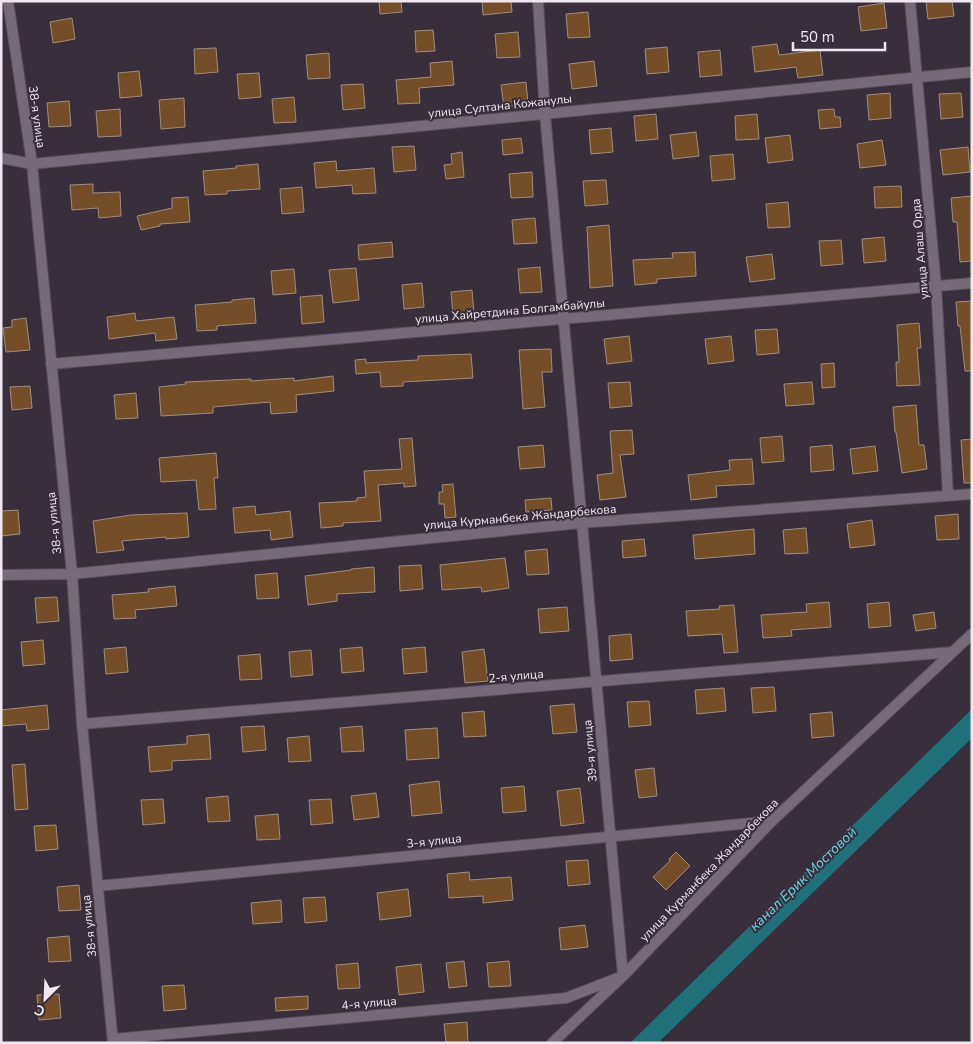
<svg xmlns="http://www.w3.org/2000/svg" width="973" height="1044" viewBox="0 0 973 1044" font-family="'Nunito Sans',sans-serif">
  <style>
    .water { fill: #207179 }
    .building { fill: #754e27; stroke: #9e8e7f }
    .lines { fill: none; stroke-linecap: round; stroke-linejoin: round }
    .minor-casing { stroke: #564d59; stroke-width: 12 }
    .minor { stroke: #766979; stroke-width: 10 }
    .labels { text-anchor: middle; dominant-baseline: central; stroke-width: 4; stroke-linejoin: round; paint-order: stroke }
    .street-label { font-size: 12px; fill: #efe8f1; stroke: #392e3c }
    .water-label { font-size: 14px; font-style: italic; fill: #67dae7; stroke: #392e3c }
  </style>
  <rect width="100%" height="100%" fill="#392e3c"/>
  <path class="water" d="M972 709V738L658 1043H630Z"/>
  <path class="building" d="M379 1H401L402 12 380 14Z
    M482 1H511L512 12 483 15Z
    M926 1H952L954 16 928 19Z
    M884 3 887 28 861 31 858 7Z
    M588 12 590 37 568 38 566 14Z
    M72 18 75 39 53 43 50 22Z
    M433 30 435 51 416 52 415 31Z
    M518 32 520 57 497 58 495 34Z
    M777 44 779 55 820 50 823 75 798 78 796 67 755 72 752 47Z
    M667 47 669 72 647 74 645 49Z
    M216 48 218 72 195 74 194 49Z
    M720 50 722 75 700 77 698 52Z
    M329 53 330 78 308 79 306 55Z
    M452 61 454 85 419 88 420 103 398 104 396 80 431 77 430 63Z
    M594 61 597 86 572 89 569 64Z
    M139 71 142 96 120 98 118 73Z
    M259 73 261 97 239 99 237 74Z
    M526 82 528 104 504 107 501 85Z
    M363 84 365 108 343 110 341 85Z
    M890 93 891 118 869 120 867 95Z
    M961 93 963 117 941 119 939 94Z
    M294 97 296 122 274 123 272 99Z
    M184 98 185 127 161 129 159 100Z
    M69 101 71 126 49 127 47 103Z
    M120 109 121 136 98 137 96 111Z
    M834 109 835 117H840L841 127 820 129 818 110Z
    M656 114 658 139 636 141 634 116Z
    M757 114 759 139 736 140 735 116Z
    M611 128 613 152 591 154 589 130Z
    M696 132 699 156 673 159 670 135Z
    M790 135 793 160 768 163 765 138Z
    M521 138 523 153 503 155 502 140Z
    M882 140 886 165 860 168 857 144Z
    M414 146 416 170 394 172 392 147Z
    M968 147 970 172 943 175 940 150Z
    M462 152 464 177 446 179 444 165 452 164 451 154Z
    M733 154 735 179 712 181 710 156Z
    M336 161 337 171 374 168 376 193 353 194 352 185 316 188 314 163Z
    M258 164 260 189 227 191V194L205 195 203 171 236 168V166Z
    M532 172 533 197 511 198 509 174Z
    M606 180 608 204 585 206 583 181Z
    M93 184V193L120 192 121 216 99 218 98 208 72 210 70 185Z
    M901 186 902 207 875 208 874 187Z
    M302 187 304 212 282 214 280 189Z
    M972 196V261L960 262 957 222H953L951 198Z
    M188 197 190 222 160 224V226L141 230 137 216 172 208V198Z
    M788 202 790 227 768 228 766 204Z
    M535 218 537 243 514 244 512 220Z
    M609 225 613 286 590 288 587 227Z
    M884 237 886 261 864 263 862 239Z
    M841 240 843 264 821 266 819 241Z
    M392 242 393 257 359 260 358 245Z
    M695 252 696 276 657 279V283L635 285 633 260 673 258 672 253Z
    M772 254 775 279 750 282 746 257Z
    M540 267 542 292 520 293 518 269Z
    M356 268 359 300 333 303 329 270Z
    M294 269 296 293 273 295 271 271Z
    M422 283 424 307 404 309 402 285Z
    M472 290 474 314 453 315 451 292Z
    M322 295 324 322 302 324 300 297Z
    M254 298 256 323 217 326V330L197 331 195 305 232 302V300Z
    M972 301V371H965L960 326H958L956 302Z
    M135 313 136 321 174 317 177 339 156 341 155 333 109 339 107 317Z
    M26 318 30 350 6 352 3 328 12 327V320Z
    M919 323 921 348H917L920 385 897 386 896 362H899L897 325Z
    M777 329 779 353 757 355 755 330Z
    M629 336 632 361 607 364 604 339Z
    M731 336 734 361 708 364 705 339Z
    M551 349 552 372H542L545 407 523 409 519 350Z
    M471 354 473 378 403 382V386L381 387 380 372 356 374 355 360 366 359V363L418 360V356Z
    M834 363 835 387 822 388 821 364Z
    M333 376 334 391 296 395 297 412 271 414 270 402 213 407V413L161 416 159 387 186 384 185 382 251 379V381L294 378V381Z
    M630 382 632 406 610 408 608 383Z
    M812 382 814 404 786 406 784 384Z
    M30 386 32 408 12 410 10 387Z
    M136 393 138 418 116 419 114 395Z
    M916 405 919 445H924L927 469 902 473 896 432H895L893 407Z
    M632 430 634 454 620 455 626 497 600 500 597 475 613 473 610 431Z
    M782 436 784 461 762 463 760 438Z
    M412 438 416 486 404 487V483L378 485 381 521 343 523V526L321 528 319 503 357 501V498L366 497 364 471 402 469 399 439Z
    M972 439V483H964L961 440Z
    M543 445 545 467 520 469 518 447Z
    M832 445 834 470 811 472 810 447Z
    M875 446 878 471 853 474 850 449Z
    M216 453 218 478H214L216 509 199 510 196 480 161 482 159 458Z
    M752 459 754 484 716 486 717 497 691 500 688 475 730 470 729 460Z
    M453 484 456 517 445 518 444 504H439V492H443L442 485Z
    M551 498 552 510 526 512 525 500Z
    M255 506 256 515 290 511 293 537 271 540 270 530 235 533 233 508Z
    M18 510 20 534 1 536V511Z
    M187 513 189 537 166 539V537L122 541 124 550 97 553 93 521 131 515Z
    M958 514 959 539 937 540 935 516Z
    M872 520 875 545 850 548 847 524Z
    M806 528 808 553 785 554 783 530Z
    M754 529 755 554 695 559 693 535Z
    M644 539 646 556 623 558 622 541Z
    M547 549 549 574 527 575 525 551Z
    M505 558 509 588 482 592 481 587 442 590 440 565Z
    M421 565 423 589 400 591 399 566Z
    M374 567 375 592 337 594V601L308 605 305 576 351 570V569Z
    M277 573 279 598 257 599 255 575Z
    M175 586 177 606 135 610 136 618 114 619 112 595 149 592 148 589Z
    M57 597 59 621 37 623 35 598Z
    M829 602 831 627 791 630 792 636 763 638 761 615 807 612 806 604Z
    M889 602 891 626 869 628 867 604Z
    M734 605 738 652 724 653 722 634 688 636 686 611 720 609 719 606Z
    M567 607 569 631 540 633 538 609Z
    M934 612 936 628 916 631 913 615Z
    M631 634 633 659 610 661 609 636Z
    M43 640 45 664 23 666 21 642Z
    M126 647 128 672 106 674 104 649Z
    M362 647 364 671 342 673 340 649Z
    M425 647 427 672 404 674 402 649Z
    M484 649 488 681 465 683 462 652Z
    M311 650 313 675 291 677 289 652Z
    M260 654 262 679 240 680 238 656Z
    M774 687 776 711 753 713 751 688Z
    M724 688 726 711 697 714 695 690Z
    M649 701 651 725 629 727 627 702Z
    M574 704 577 732 553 734 550 706Z
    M47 705 49 729 27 731 26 724 1 726V710Z
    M484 711 486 736 464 737 462 713Z
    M832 712 834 736 812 738 810 714Z
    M264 726 266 750 243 752 241 727Z
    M362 726 364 751 342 752 340 728Z
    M437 728 439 758 407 760 405 730Z
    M209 734 211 759 172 761V770L150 772 148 747 187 744V736Z
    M309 736 311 761 289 762 287 738Z
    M25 764 28 809 15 810 12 765Z
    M654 768 657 796 639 798 635 770Z
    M439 781 442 813 412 816 409 785Z
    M524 786 526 811 503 813 501 788Z
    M580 788 584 823 561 826 557 791Z
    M376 793 379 817 354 820 351 796Z
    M228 796 230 821 208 822 206 798Z
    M163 799 165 823 143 825 141 800Z
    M331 799 333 823 311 825 309 800Z
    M278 814 280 839 257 840 255 816Z
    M56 825 58 849 36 851 34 826Z
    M676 852 690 866 666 890 653 877 670 861 669 859Z
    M588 860 590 884 568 886 566 861Z
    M469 872 470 880 511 877 513 900 483 903V896L449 898 447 874Z
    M79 885 81 910 59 911 57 887Z
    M408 889 411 916 380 920 377 893Z
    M325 897 327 921 305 923 303 898Z
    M281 900 282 922 253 924 251 903Z
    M585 925 588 947 561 950 559 928Z
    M69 936 71 961 49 962 47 938Z
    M464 961 467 986 449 988 446 963Z
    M509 961 511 986 489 987 487 963Z
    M358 963 360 988 338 989 336 965Z
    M421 964 424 992 399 995 396 967Z
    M184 985 186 1009 164 1011 162 986Z
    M59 994 61 1018 39 1020 37 995Z
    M308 996V1009L276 1011 275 998Z
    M467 1022 468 1043H446L444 1024Z"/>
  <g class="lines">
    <defs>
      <path id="minor" d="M8 1 32 164 72 574 82 724 113 1043
        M910 1 936 286 948 495
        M1 158 32 164 972 72
        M51 364 972 283
        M1 575 72 574 581 523 972 494
        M82 724 953 652
        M98 886 772 821
        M113 1039 566 998 623 976 545 114 538 1
        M552 1043 623 976 772 821 972 634"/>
    </defs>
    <use href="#minor" class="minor-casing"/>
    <use href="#minor" class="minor"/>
  </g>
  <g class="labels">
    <g class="street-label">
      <text transform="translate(500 106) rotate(-6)">улица Султана Кожанулы</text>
      <text transform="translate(37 117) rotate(82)">38-я улица</text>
      <text transform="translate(920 249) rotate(-95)">улица Алаш Орда</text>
      <text transform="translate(510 311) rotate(-5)">улица Хайретдина Болгамбайулы</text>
      <text transform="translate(520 517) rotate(-5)">улица Курманбека Жандарбекова</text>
      <text transform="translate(54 523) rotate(-96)">38-я улица</text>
      <text transform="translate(516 676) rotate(-5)">2-я улица</text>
      <text transform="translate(590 751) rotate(-95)">39-я улица</text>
      <text transform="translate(434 841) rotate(-6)">3-я улица</text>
      <text transform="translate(709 870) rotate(-46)">улица Курманбека Жандарбекова</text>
      <text transform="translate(89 926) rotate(-96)">38-я улица</text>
      <text transform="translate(369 1003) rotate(-5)">4-я улица</text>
    </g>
    <g class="water-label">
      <text transform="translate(803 879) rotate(-44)">канал Ерик Мостовой</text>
    </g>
  </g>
  <rect width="973" height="1044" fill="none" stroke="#efe8f1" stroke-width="5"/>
  <g transform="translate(45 999) rotate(204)" stroke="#392e3c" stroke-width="4" paint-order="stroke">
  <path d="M0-4L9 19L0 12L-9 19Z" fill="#efe8f1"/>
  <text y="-8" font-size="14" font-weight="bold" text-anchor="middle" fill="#efe8f1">С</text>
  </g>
  <path d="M793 42v8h92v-8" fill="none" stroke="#efe8f1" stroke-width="2.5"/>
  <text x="800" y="42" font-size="15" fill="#efe8f1" stroke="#392e3c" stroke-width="4" paint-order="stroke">50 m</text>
</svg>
